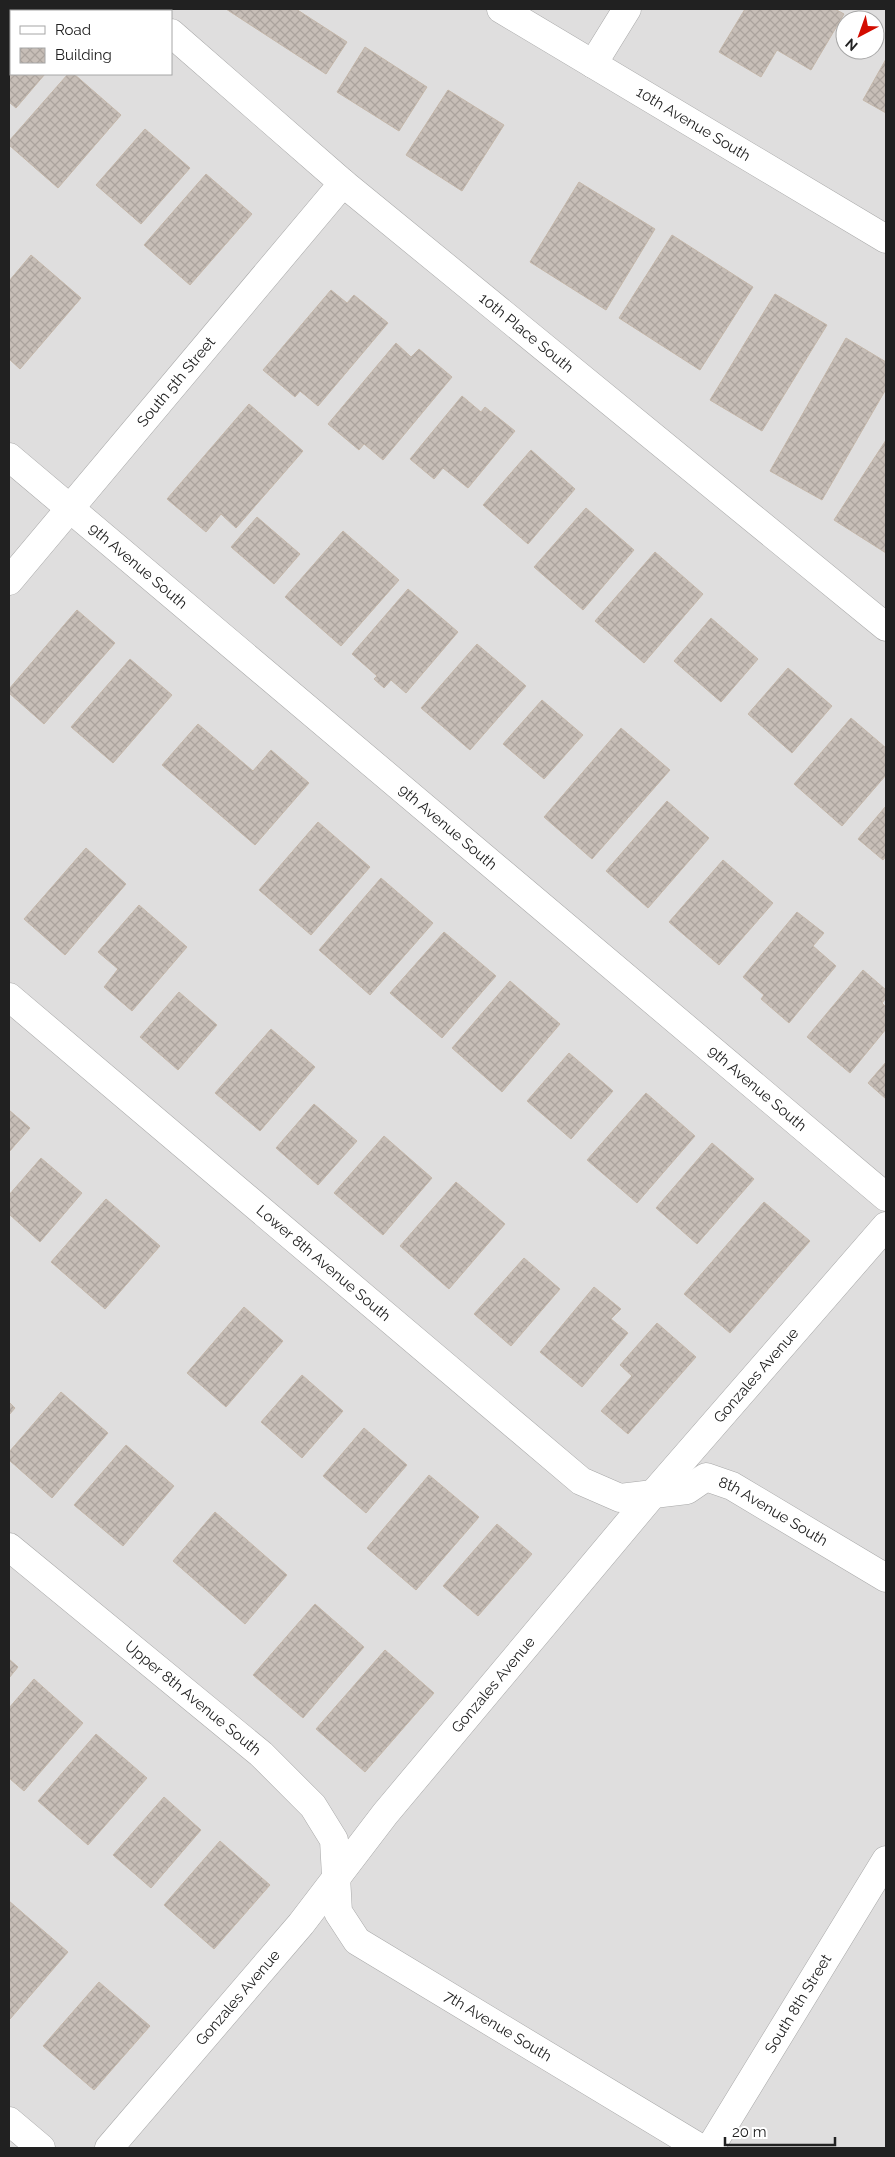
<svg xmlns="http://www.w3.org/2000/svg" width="895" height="2157" viewBox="0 0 895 2157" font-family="Raleway,sans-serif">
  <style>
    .residential { fill: #dfdede; fill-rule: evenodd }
    .building { fill: url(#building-cross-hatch); stroke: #c4b7aa }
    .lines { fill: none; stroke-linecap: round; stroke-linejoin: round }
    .minor-casing { stroke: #a8a8a8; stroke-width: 29 }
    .minor { stroke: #fff; stroke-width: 28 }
    .labels { text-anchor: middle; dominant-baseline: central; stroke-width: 5; stroke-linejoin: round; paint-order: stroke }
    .street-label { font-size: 15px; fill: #212121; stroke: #fff }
  </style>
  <defs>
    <pattern id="building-cross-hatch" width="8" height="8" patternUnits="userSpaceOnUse" patternTransform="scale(1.25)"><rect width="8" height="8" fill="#c7beb7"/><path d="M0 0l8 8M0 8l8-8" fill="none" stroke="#aba39d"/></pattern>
  </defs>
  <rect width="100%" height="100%" fill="#f2efe8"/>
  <path class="residential" d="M9 9H886V2148H9ZM11 11H171V74H11ZM845 20H875V50H845Z"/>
  <path class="building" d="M226 9H296L347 42 326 74Z
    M745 9H835L844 14 811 70 777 50 761 77 719 52Z
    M11 17V74H45L16 108 9 102V20Z
    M365 47 427 87 399 131 337 92Z
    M886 59V113L863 100Z
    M68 74H74L121 115 58 188 9 145V141Z
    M448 90 504 125 462 191 406 155Z
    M145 129 190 168 141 224 96 185Z
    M206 174 252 214 190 285 144 245Z
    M579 182 655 229 606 310 530 262Z
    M672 235 753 287 700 370 619 318Z
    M31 255 81 298 20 369 9 359V281Z
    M331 290 347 303 354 295 388 323 318 406 300 391 295 397 263 370Z
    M775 294 827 325 762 431 710 400Z
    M846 338 886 362V389L822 500 770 471Z
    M396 343 411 357 419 349 452 377 383 460 364 444 359 450 328 424Z
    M462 396 481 412 485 407 515 431 468 488 443 468 434 479 410 459Z
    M249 404 303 451 236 528 221 514 206 532 167 499Z
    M886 440V553L834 520Z
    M531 450 575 489 528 544 483 505Z
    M586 508 634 550 583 610 534 567Z
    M257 517 300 554 274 584 231 547Z
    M343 531 399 580 341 646 285 597Z
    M655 552 703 594 644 663 595 621Z
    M408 589 458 632 406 693 391 680 384 688 374 679 377 676 352 654Z
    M77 610 115 643 44 724 9 693V689Z
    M711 618 758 659 721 702 674 661Z
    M477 644 526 686 470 750 421 708Z
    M130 659 172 695 113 763 71 727Z
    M788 668 832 706 792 753 748 714Z
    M542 700 583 735 544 779 503 744Z
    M851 718 886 748V775L842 826 794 784Z
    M198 724 253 771 271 750 309 783 255 845 162 765Z
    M621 728 670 770 592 859 544 817Z
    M667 801 709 838 648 908 606 871Z
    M886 806V856L883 860 858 839Z
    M318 822 370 867 311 935 259 890Z
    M86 848 126 884 65 955 24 919Z
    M723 860 773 903 719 965 669 922Z
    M381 878 433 923 370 995 319 950Z
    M139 905 187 947 132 1011 104 987 118 969 98 952Z
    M797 912 824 933 813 946 836 966 789 1023 761 999 764 995 743 977Z
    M444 932 496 976 442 1038 390 993Z
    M863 970 886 990V998L882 1003 886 1007V1029L850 1073 807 1037Z
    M510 981 560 1024 502 1092 452 1048Z
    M179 992 217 1025 178 1070 140 1037Z
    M271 1029 315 1067 260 1131 215 1093Z
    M569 1053 613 1091 571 1139 527 1101Z
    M886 1062V1099L868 1083Z
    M646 1093 695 1136 637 1203 587 1160Z
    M314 1104 357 1141 318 1185 276 1148Z
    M9 1110 30 1128 9 1152Z
    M384 1136 432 1178 383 1235 334 1193Z
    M712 1143 754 1179 697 1244 656 1208Z
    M41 1158 82 1193 40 1242 9 1214V1195Z
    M456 1182 505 1224 449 1289 400 1246Z
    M106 1199 160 1246 105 1309 51 1262Z
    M764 1202 810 1241 730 1333 684 1294Z
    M524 1258 560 1289 511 1346 474 1314Z
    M594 1287 621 1309 611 1319 628 1333 582 1387 540 1352Z
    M244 1307 283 1341 226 1407 187 1373Z
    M657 1323 696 1357 628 1434 601 1411 632 1376 620 1365Z
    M302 1375 343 1411 302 1458 261 1422Z
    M61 1392 108 1433 52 1498 9 1460V1452Z
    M9 1402 15 1408 9 1415Z
    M364 1428 407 1465 366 1513 323 1476Z
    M126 1445 174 1486 123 1546 74 1505Z
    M429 1475 479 1517 416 1590 367 1548Z
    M215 1512 287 1575 245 1624 173 1561Z
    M497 1524 532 1554 478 1616 443 1586Z
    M315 1604 364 1647 303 1718 253 1675Z
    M385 1650 434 1693 365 1772 316 1729Z
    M9 1659 18 1667 9 1678Z
    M34 1679 83 1723 24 1791 9 1778V1708Z
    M96 1734 147 1778 88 1845 38 1801Z
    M164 1797 201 1830 151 1888 113 1855Z
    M220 1841 270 1885 214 1949 164 1905Z
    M9 1901 68 1952 10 2019 9 2017Z
    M99 1982 150 2026 94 2090 43 2046Z"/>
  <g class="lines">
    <defs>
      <g id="minor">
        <path d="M144 9 146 11"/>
        <path id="s1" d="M501 9 886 239"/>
        <path id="s2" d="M171 33 343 183 886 627"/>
        <path d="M593 64 627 9"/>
        <path id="s3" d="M9 457 886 1197"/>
        <path id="s4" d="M9 581 343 183"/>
        <path id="s5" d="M9 997 581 1481 620 1498 687 1490 706 1477 732 1486 886 1578"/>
        <path id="s6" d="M9 1547 261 1754 313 1806 334 1840 338 1912 357 1941 700 2148"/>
        <path d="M9 2121 41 2148"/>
        <path id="s7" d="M109 2148 301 1924 385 1814 653 1494 886 1226"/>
        <path id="s8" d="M710 2148 886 1860"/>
      </g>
    </defs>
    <use href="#minor" class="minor-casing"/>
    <use href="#minor" class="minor"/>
  </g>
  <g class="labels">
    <g class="street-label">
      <text stroke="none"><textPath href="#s1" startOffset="224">10th Avenue South</textPath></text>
      <text stroke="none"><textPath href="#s2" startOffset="465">10th Place South</textPath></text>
      <text stroke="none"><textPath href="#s4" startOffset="260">South 5th Street</textPath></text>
      <text stroke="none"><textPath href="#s3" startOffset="169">9th Avenue South</textPath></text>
      <text stroke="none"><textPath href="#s3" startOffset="574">9th Avenue South</textPath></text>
      <text stroke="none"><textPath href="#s3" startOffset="979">9th Avenue South</textPath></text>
      <text stroke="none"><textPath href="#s5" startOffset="412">Lower 8th Avenue South</textPath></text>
      <text stroke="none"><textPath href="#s7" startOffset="1008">Gonzales Avenue</textPath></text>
      <text stroke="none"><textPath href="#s5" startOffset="958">8th Avenue South</textPath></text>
      <text stroke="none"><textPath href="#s7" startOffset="602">Gonzales Avenue</textPath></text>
      <text stroke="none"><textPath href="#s6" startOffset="238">Upper 8th Avenue South</textPath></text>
      <text stroke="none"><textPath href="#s7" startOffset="198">Gonzales Avenue</textPath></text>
      <text stroke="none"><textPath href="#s8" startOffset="169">South 8th Street</textPath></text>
      <text stroke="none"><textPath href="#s6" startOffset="711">7th Avenue South</textPath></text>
    </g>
  </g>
  <rect width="895" height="2157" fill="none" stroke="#212121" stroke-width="20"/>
  <rect x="10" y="10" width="162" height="65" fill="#ffffff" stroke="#a6a6a6"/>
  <rect x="20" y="26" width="25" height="8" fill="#ffffff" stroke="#a6a6a6"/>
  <text x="55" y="35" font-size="15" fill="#212121">Road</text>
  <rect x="20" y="48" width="25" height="15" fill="url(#building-cross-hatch)" stroke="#a6a6a6"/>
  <text x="55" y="60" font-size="15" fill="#212121">Building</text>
  <g transform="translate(860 35) rotate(221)"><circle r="24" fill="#ffffff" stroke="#a6a6a6"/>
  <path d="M0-4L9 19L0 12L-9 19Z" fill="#d30c00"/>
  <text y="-8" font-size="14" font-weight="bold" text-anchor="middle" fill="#212121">N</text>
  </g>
  <path d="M725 2137v8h110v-8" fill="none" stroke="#212121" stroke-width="2.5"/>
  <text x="732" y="2137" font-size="15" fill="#212121" stroke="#ffffff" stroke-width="4" paint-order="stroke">20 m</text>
</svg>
